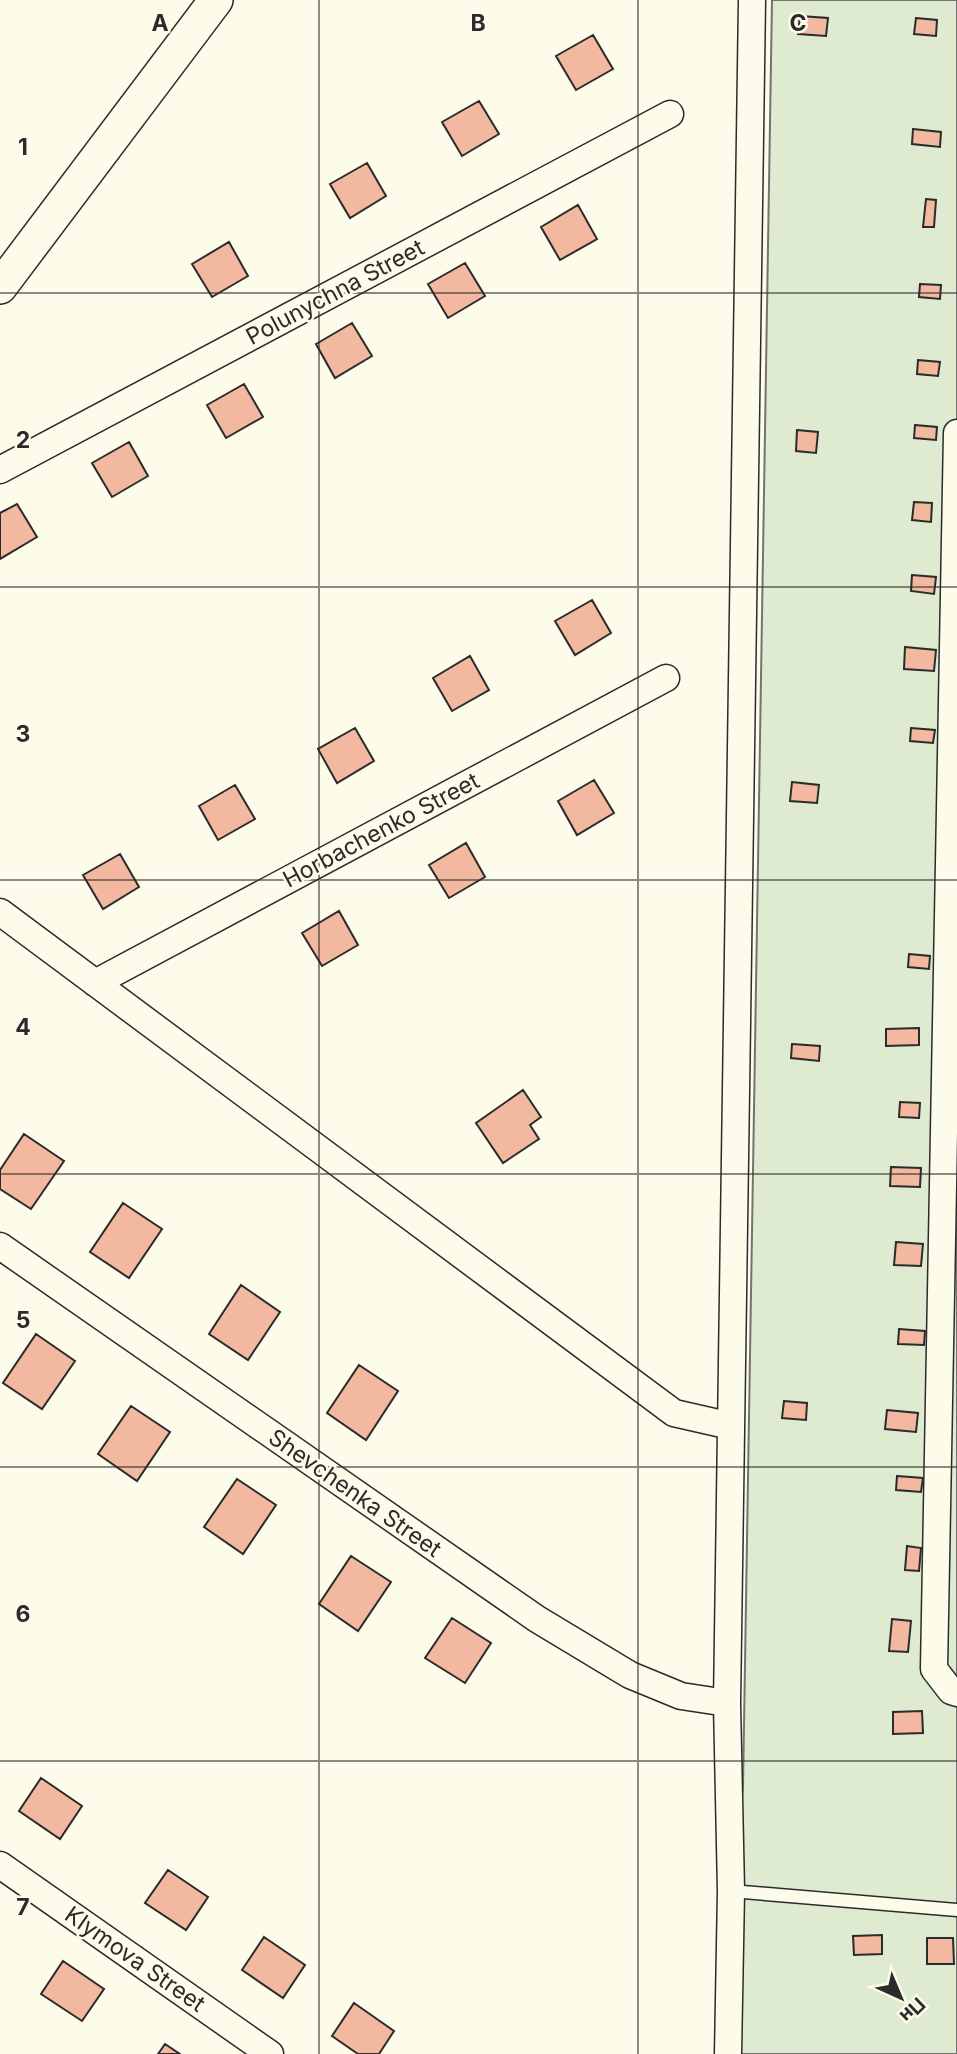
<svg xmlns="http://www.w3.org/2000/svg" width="957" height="2054" viewBox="0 0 957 2054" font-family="Inter,sans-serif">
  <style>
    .green { fill: #deebd1; stroke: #74746e; stroke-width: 2 }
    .building { fill: #f2b8a0; stroke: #2b2b2b; stroke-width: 2 }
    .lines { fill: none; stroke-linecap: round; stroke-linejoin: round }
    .service-casing { stroke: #2b2b2b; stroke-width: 15 }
    .minor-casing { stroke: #2b2b2b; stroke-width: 29 }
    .tertiary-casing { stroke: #2b2b2b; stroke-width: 36 }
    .service { stroke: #fdfbea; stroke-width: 12 }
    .minor { stroke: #fdfbea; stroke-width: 26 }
    .tertiary { stroke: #fdfbea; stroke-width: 33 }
    .grid { fill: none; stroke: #2b2b2b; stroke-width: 2; stroke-opacity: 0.55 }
    .labels { text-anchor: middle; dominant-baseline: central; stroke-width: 5; stroke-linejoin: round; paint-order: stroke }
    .street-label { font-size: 23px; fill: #2b2b2b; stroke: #fdfbea }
    .grid-label { font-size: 23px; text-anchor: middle; font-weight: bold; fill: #2b2b2b; stroke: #fdfbea; stroke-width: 5; stroke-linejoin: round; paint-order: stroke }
  </style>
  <rect width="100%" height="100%" fill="#fdfbea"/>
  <path class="green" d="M772 0H957V2054H728L731 1891 743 1787Z"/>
  <path class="building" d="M800 16 828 18 826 36 798 34Z
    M916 18 937 20 936 36 914 34Z
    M593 35 613 69 576 90 556 56Z
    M479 101 499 134 462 156 442 122Z
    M913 129 941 132 940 147 912 144Z
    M367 163 386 196 350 218 330 184Z
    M926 199 936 200 934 227H923Z
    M578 205 597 239 560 260 541 227Z
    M229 242 248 276 212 297 192 264Z
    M465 263 485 296 448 318 428 284Z
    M920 284 941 285 940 299 919 297Z
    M352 323 372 356 335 378 316 344Z
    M918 360 940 362 938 376 917 374Z
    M244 384 263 417 226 438 207 405Z
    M915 425 937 427 936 440 914 438Z
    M797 430 818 432 816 453 796 451Z
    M129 442 148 476 112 497 92 463Z
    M914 502 932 503 931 522 912 520Z
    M17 504 37 537 0 559V513Z
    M912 575 936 577 934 594 911 591Z
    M592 600 611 633 575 655 555 621Z
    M905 647 936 650 934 671 904 669Z
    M470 656 489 690 452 711 433 678Z
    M355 728 374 761 337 783 318 749Z
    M911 728 935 730 933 743 910 741Z
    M594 780 614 813 577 835 558 801Z
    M792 782 819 785 817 803 790 801Z
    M235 785 255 819 218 840 199 806Z
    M466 843 485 877 449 898 429 865Z
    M120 854 139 887 103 909 83 875Z
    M339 911 358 945 322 966 302 933Z
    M909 954 930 956 929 969 908 967Z
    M919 1028V1045L886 1046V1029Z
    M792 1044 820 1046 819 1061 791 1058Z
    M523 1090 541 1117 530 1125 539 1139 503 1163 476 1123Z
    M900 1102 920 1103 919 1118 899 1117Z
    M24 1134 64 1161 31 1209 0 1189V1170Z
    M891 1167 921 1168 920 1187 890 1186Z
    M123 1203 162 1229 129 1278 90 1252Z
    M896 1242 923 1244 921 1266 894 1265Z
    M241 1285 280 1312 248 1360 209 1334Z
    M899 1329 925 1331 924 1345 898 1344Z
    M36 1334 75 1361 42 1409 3 1383Z
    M359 1365 398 1391 366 1440 327 1413Z
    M784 1401 807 1403 806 1420 782 1418Z
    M131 1406 170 1432 137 1481 98 1454Z
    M887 1410 918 1413 916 1432 885 1429Z
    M897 1476 923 1478 921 1492 896 1490Z
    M237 1479 276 1505 243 1554 204 1527Z
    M907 1546 921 1548 919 1571 905 1570Z
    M351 1556 391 1582 358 1631 319 1604Z
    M452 1618 491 1643 465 1683 425 1658Z
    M892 1619 911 1621 908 1652 889 1651Z
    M922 1711 923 1733 893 1734V1712Z
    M41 1778 82 1806 60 1839 19 1811Z
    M168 1870 208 1897 186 1930 145 1903Z
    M882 1935V1954L854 1955 853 1936Z
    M264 1937 305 1965 283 1998 242 1970Z
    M927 1938H953L954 1964H927Z
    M63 1961 104 1989 82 2021 41 1994Z
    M354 2003 394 2031 379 2054H358L332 2036Z
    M165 2044 180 2054H158Z"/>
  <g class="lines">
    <defs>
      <path id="service" d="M731 1891 957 1910"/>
      <path id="minor" d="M957 433 934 1669 951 1691 957 1693
        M0 470 670 114
        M0 912 674 1413 731 1426
        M95 983 666 678
        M0 1246 537 1619 630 1675 681 1696 727 1703
        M0 1865 270 2054
        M728 2054 731 1891 727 1703 752 0"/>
      <path id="tertiary" d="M0 287 216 0"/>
    </defs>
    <use href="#service" class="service-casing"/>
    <use href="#minor" class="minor-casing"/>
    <use href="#tertiary" class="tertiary-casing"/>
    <use href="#service" class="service"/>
    <use href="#minor" class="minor"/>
    <use href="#tertiary" class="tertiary"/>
  </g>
  <path class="grid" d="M319 0V2054M638 0V2054M0 293H957M0 587H957M0 880H957M0 1174H957M0 1467H957M0 1761H957"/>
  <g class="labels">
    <g class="street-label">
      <text transform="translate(335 292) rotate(-28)">Polunychna Street</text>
      <text transform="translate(381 830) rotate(-28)">Horbachenko Street</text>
      <text transform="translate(355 1493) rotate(35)">Shevchenka Street</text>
      <text transform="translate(135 1959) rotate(35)">Klymova Street</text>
    </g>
  </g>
  <g class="grid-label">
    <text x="160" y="31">A</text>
    <text x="478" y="31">B</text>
    <text x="798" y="31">C</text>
    <text x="23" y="155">1</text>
    <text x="23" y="448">2</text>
    <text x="23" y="742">3</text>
    <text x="23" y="1035">4</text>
    <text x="23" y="1328">5</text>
    <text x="23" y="1622">6</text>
    <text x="23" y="1915">7</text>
  </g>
  <g transform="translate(901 1998) rotate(136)" stroke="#fdfbea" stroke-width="5" paint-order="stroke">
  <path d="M0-5L12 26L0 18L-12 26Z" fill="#2b2b2b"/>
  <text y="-10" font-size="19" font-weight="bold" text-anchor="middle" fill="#2b2b2b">Пн</text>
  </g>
</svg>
